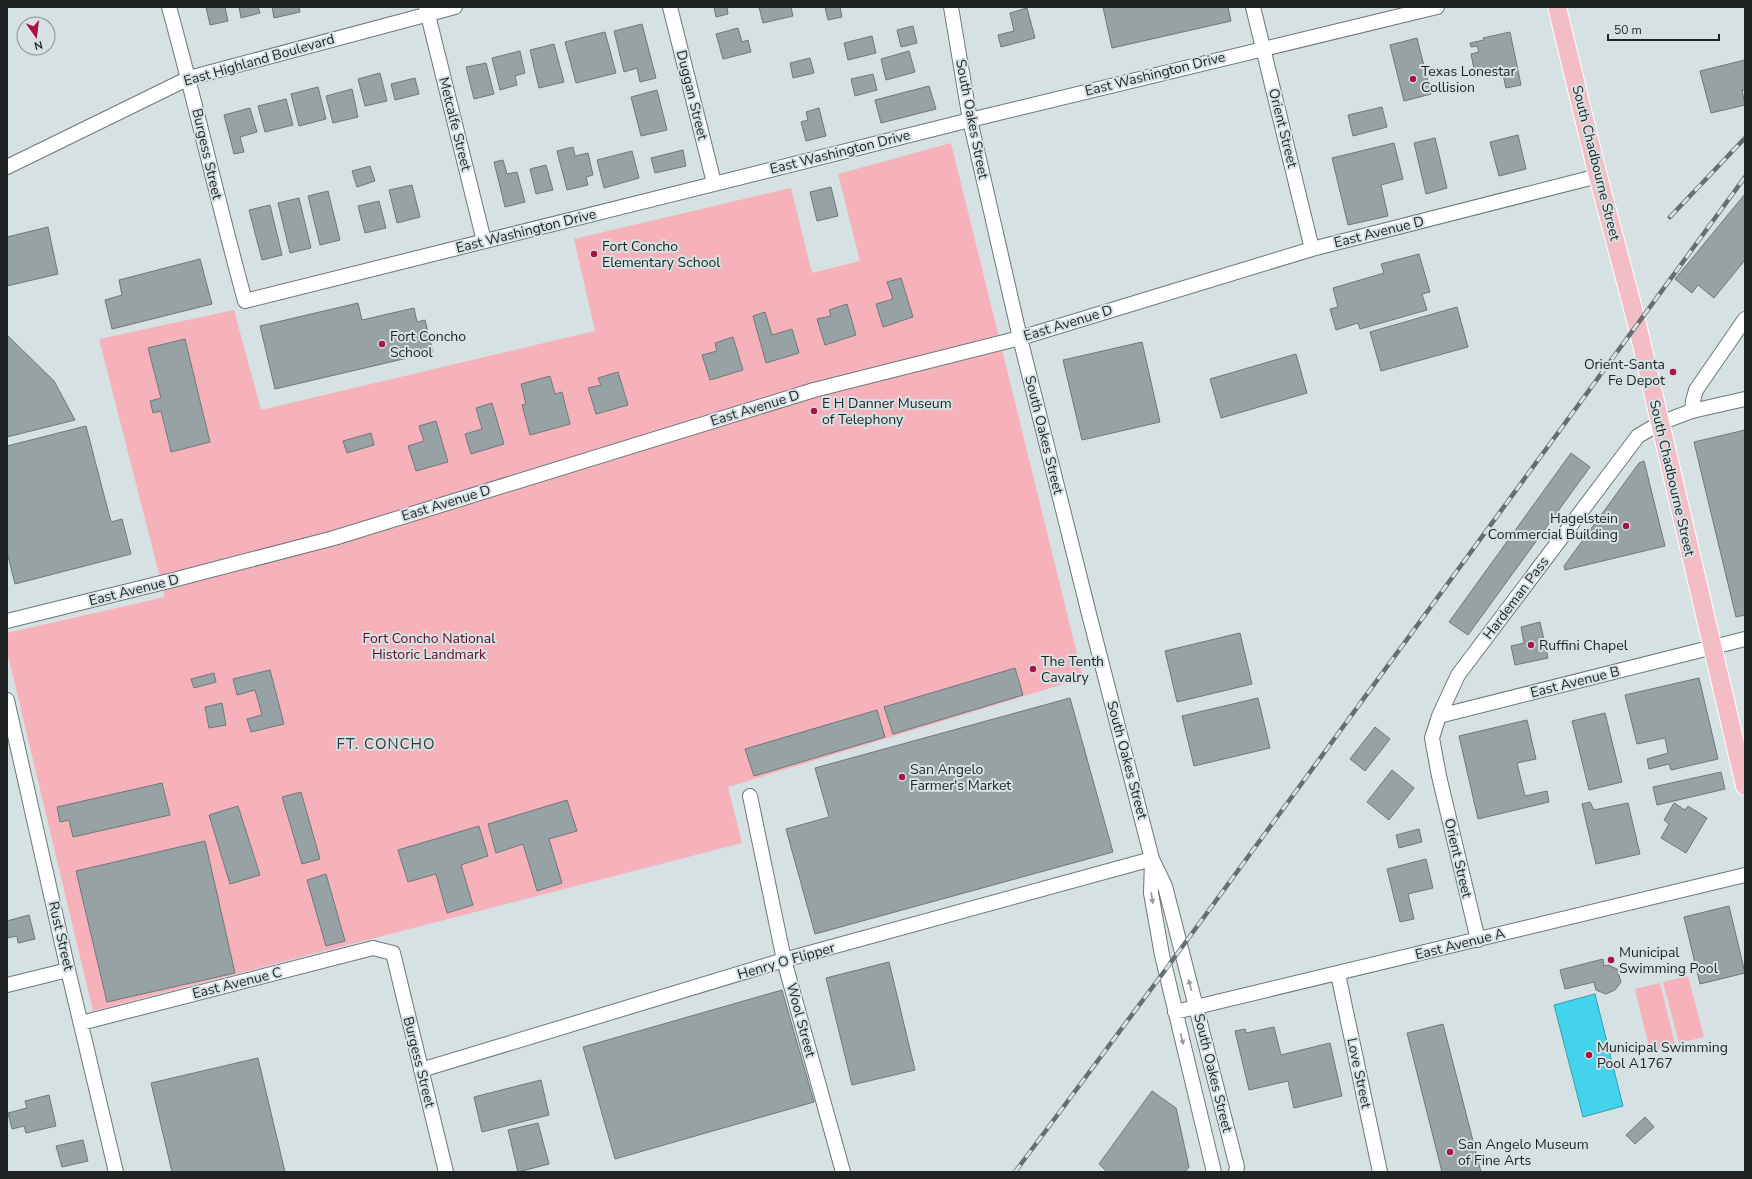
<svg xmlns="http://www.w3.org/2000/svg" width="1752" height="1179" viewBox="0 0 1752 1179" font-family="'Nunito Sans',sans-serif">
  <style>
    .green { fill: #f7b1ba }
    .water { fill: #44d3ed; stroke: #399eb1 }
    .building { fill: #97a2a5; stroke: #6d787a }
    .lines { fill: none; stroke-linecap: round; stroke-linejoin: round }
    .minor-casing { stroke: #6d787a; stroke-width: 16 }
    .major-casing { stroke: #fff; stroke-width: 20 }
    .minor { stroke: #fff; stroke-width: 14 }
    .major { stroke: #f4bdc5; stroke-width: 18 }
    .rail-casing { stroke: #666e6f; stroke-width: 4.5 }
    .rail { stroke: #d5e1e3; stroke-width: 3; stroke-dasharray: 9; stroke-linecap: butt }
    .oneway { fill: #9a9c9c }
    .poi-dot { fill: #a91444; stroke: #d5e1e3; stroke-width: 1.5 }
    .labels { text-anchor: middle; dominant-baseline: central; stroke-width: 4; stroke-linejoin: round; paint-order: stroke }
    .street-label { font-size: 14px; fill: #1f2324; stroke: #d5e1e3 }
    .poi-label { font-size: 14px; fill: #1f2324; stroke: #d5e1e3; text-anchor: start }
    .park-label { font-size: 14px; fill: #640825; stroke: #d5e1e3 }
    .neighbourhood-label { font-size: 15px; letter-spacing: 1px; fill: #303a3c; stroke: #d5e1e3 }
  </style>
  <rect width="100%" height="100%" fill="#d5e1e3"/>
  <path class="green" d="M951 143 1083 678 728 787 742 843 93 1011 7 651V633L165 597 99 339 234 310 261 410 595 331 574 239 791 188 812 273 860 261 838 174Z
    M1688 976 1704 1037 1679 1043 1663 982Z
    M1660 983 1675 1044 1650 1051 1635 989Z"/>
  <path class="water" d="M1595 994 1623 1106 1583 1117 1554 1005Z"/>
  <path class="building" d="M206 7H225L228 21 210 25Z
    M239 7H258L260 13 241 18Z
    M272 7H299L300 12 274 18Z
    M714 7H727L728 14 716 17Z
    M759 7H791L793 16 763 23Z
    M825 7H840L842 17 828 20Z
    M1103 7H1228L1231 21 1112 48Z
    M1027 8 1035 38 1001 47 998 35 1014 31 1010 13Z
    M642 24 656 78 640 82 637 68 624 72 614 31Z
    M913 26 917 43 901 47 897 30Z
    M738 28 742 42 748 40 751 52 723 59 716 34Z
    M605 32 616 73 576 83 565 42Z
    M1510 32 1521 85 1506 88 1502 71 1492 73 1491 71 1475 74 1471 54 1479 52 1477 46 1471 47 1470 43 1484 40 1483 38Z
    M872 36 876 53 848 60 844 43Z
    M1417 38 1431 94 1404 101 1390 45Z
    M554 44 564 82 539 88 530 50Z
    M520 51 525 73 515 76 517 85 500 90 492 58Z
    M909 51 915 72 886 80 881 59Z
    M810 58 814 73 793 78 790 63Z
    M1745 60V90H1742L1745 105 1711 113 1700 71Z
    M486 63 494 94 474 99 466 67Z
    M380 73 387 101 365 106 358 79Z
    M873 74 877 90 855 96 851 79Z
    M415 78 419 94 395 100 391 84Z
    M929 86 936 109 881 123 875 100Z
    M318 87 326 119 299 126 291 94Z
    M352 89 358 117 333 123 326 96Z
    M657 90 667 130 641 136 631 97Z
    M286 99 293 125 265 132 258 106Z
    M1382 107 1387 127 1353 136 1348 115Z
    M250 108 257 132 240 137 244 152 234 154 224 115Z
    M819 108 826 136 806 141 801 122 808 120 806 112Z
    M1518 135 1526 169 1499 176 1490 142Z
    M1435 138 1447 188 1426 194 1414 143Z
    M1394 143 1403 179 1381 185 1388 216 1348 225 1332 158Z
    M573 147 575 156 588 153 593 175 586 177 588 185 567 190 557 151Z
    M683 150 686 166 655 173 651 158Z
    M632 151 639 178 604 188 597 160Z
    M503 160 507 174 517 172 525 202 505 207 494 162Z
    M546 165 553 190 536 194 530 169Z
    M370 166 375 181 357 187 352 171Z
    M412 185 420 217 397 223 389 190Z
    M831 187 838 216 817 221 810 192Z
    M328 191 340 240 320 245 308 196Z
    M1745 194V260L1714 298 1698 285 1692 293 1675 279Z
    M299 198 311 248 290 253 278 203Z
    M379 201 386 228 365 233 358 206Z
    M270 205 282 255 262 260 249 210Z
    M48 227 58 274 7 286V237Z
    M1419 254 1430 292 1422 294 1427 310 1360 329 1358 323 1336 330 1330 309 1338 307 1333 288 1384 273 1381 264Z
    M200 259 212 304 112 329 105 300 122 295 119 280Z
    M901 278 913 317 883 327 876 304 893 299 887 282Z
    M358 303 362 320 414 308 417 322 425 320 433 352 275 389 260 326Z
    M847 304 856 335 825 345 817 319 831 316 829 310Z
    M1457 307 1468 347 1381 371 1370 332Z
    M765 312 772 335 792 329 799 353 766 363 753 316Z
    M7 335 54 381 75 420 7 437Z
    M733 337 743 370 710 380 702 355 717 351 715 343Z
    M185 339 210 442 171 452 161 411 153 413 150 401 161 398 148 348Z
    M1142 342 1160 422 1082 440 1063 360Z
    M1296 354 1307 393 1221 418 1210 379Z
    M618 372 628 405 596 414 588 388 601 385 598 378Z
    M550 376 555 394 562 392 570 424 530 435 522 405 526 404 521 384Z
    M492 403 504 444 471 454 465 434 482 429 476 408Z
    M436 421 448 462 416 471 408 446 424 441 419 426Z
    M86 426 111 522 122 519 131 554 15 584 7 552V446Z
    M1745 430V615L1736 617 1694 442Z
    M371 433 374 445 347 453 343 441Z
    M1571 453 1590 467 1468 635 1449 622Z
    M1644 461 1665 546 1565 570 1564 566 1639 463Z
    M1540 622 1548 658 1515 665 1511 646 1524 643 1521 627Z
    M1240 633 1252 684 1177 702 1165 651Z
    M1015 668 1023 695 893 734 884 707Z
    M270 670 284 724 251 732 247 719 262 715 255 690 237 695 233 679Z
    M214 673 216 682 194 688 191 679Z
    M1699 678 1718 759 1671 770 1669 764 1649 769 1647 759 1668 753 1665 738 1637 744 1625 695Z
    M1070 698 1113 852 815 934 786 829 829 817 815 768Z
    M1258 698 1270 748 1194 766 1182 716Z
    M222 703 226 725 209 728 205 707Z
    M877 710 885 737 754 776 745 749Z
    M1605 713 1622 782 1589 790 1572 721Z
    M1527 720 1536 759 1517 763 1525 796 1547 791 1549 802 1478 819 1459 736Z
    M1375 727 1390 739 1365 771 1350 759Z
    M1392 770 1414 788 1389 820 1367 802Z
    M1721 772 1725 789 1657 805 1653 787Z
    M162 783 170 815 73 837 69 820 60 822 57 807Z
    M301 792 320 859 302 864 282 797Z
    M567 800 577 831 549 839 562 883 537 891 523 844 496 853 488 824Z
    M1590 802 1594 810 1628 803 1640 854 1596 864 1582 804Z
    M1674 803 1685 810 1688 806 1707 818 1686 853 1661 838 1669 824 1664 820Z
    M238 806 260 875 230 884 209 815Z
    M479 826 488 856 461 865 473 905 447 913 436 874 408 882 398 850Z
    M1419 829 1422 842 1399 848 1396 835Z
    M205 841 235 973 107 1002 76 871Z
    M1426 859 1433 888 1408 894 1414 919 1400 922 1387 869Z
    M326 874 345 941 326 946 307 880Z
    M1729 906 1745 973 1700 984 1684 917Z
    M29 915 35 939 18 943 17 936 7 938V921Z
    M1603 959 1604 966 1608 965 1617 969 1621 982 1615 990 1606 994 1596 990 1594 982 1565 989 1560 970Z
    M889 962 915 1070 852 1085 826 978Z
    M782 990 814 1102 615 1159 583 1047Z
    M1443 1024 1481 1172H1442L1407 1033Z
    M1274 1027 1281 1055 1330 1043 1342 1096 1294 1108 1288 1081 1249 1090 1235 1031 1245 1029 1246 1033Z
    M258 1058 285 1172H172L151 1083Z
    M541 1080 549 1115 482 1132 474 1097Z
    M1152 1091 1176 1108 1189 1167 1185 1172H1107L1099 1164Z
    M49 1095 56 1126 26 1133 24 1126 12 1129 8 1113 27 1108 25 1101Z
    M1645 1117 1654 1127 1635 1144 1626 1135Z
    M538 1123 549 1164 518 1172 508 1130Z
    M83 1140 88 1161 62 1167 56 1146Z"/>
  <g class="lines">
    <defs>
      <path id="minor" d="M169 7C196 104 218 203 245 301L970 120 1437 7
        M426 7 484 241
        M670 7 714 183
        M951 7 970 120 1020 338 1089 614 1152 859 1165 886 1237 1167 1236 1172
        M1253 7 1312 249
        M7 167 189 78 455 7
        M1692 411 1693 401 1696 390 1745 319
        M7 621 173 580 334 538 814 390 1020 338 1312 249 1598 176
        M7 700 68 970 116 1172
        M1439 716 1745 639
        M750 796 784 960 843 1172
        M1152 861 1151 893 1162 955 1214 1172
        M1478 940 1439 776 1432 738 1439 716 1458 675 1638 436 1660 423 1692 411 1745 399
        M1338 974 1380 1172
        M7 985 68 970
        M1175 1012 1745 875
        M81 1023 373 948 393 953 446 1172
        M421 1070 784 960 1152 859"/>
      <path id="major" d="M1557 7 1598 176 1637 324 1745 786"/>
    </defs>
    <use href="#minor" class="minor-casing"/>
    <use href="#major" class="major-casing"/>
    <use href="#minor" class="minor"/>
    <use href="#major" class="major"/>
    <defs>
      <path id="rail" d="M1670 217 1745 138
        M1015 1172 1166 969 1745 177"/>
    </defs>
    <use href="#rail" class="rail-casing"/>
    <use href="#rail" class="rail"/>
  </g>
  <defs><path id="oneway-solid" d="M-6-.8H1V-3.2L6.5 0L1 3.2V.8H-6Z"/></defs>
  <g class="oneway">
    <use href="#oneway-solid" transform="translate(1152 898) rotate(81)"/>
    <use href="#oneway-solid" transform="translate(1190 985) rotate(-105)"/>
    <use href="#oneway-solid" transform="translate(1182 1039) rotate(76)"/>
  </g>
  <g class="poi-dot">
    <circle cx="1413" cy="79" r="4"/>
    <circle cx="594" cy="254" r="4"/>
    <circle cx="382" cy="344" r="4"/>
    <circle cx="1673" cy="372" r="4"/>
    <circle cx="814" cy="411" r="4"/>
    <circle cx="1626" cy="526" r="4"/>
    <circle cx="1531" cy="645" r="4"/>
    <circle cx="1033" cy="669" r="4"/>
    <circle cx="902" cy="777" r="4"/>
    <circle cx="1611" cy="960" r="4"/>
    <circle cx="1589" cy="1055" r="4"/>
    <circle cx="1450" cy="1152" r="4"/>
  </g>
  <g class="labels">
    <g class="street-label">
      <text transform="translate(259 60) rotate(-16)">East Highland Boulevard</text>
      <text transform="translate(1155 74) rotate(-14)">East Washington Drive</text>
      <text transform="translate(692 95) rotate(76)">Duggan Street</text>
      <text transform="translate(972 119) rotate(79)">South Oakes Street</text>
      <text transform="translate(455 124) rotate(76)">Metcalfe Street</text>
      <text transform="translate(1283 128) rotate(76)">Orient Street</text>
      <text transform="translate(840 152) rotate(-14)">East Washington Drive</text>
      <text transform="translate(207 154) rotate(77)">Burgess Street</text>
      <text transform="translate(1596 163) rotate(76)">South Chadbourne Street</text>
      <text transform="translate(526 231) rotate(-14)">East Washington Drive</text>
      <text transform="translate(1379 232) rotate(-14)">East Avenue D</text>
      <text transform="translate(1068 323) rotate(-17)">East Avenue D</text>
      <text transform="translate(755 408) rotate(-17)">East Avenue D</text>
      <text transform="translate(1044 435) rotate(76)">South Oakes Street</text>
      <text transform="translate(1672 478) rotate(77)">South Chadbourne Street</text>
      <text transform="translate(446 503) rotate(-17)">East Avenue D</text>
      <text transform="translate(134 590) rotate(-14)">East Avenue D</text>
      <text transform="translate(1516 598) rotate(-53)">Hardeman Pass</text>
      <text transform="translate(1575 682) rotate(-14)">East Avenue B</text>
      <text transform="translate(1127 760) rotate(75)">South Oakes Street</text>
      <text transform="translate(1458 858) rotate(77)">Orient Street</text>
      <text transform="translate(61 936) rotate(77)">Rust Street</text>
      <text transform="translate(1460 944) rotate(-14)">East Avenue A</text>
      <text transform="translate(786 961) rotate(-16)">Henry O Flipper</text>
      <text transform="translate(237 983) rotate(-14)">East Avenue C</text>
      <text transform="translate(801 1020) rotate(75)">Wool Street</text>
      <text transform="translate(419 1062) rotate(76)">Burgess Street</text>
      <text transform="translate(1213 1073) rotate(76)">South Oakes Street</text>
      <text transform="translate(1359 1073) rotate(78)">Love Street</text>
    </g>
    <g class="poi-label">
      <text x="1421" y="71">Texas Lonestar<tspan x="1421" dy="16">Collision</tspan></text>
      <text x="602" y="246">Fort Concho<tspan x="602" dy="16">Elementary School</tspan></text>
      <text x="390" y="336">Fort Concho<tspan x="390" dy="16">School</tspan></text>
      <text x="1665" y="364" text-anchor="end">Orient-Santa<tspan x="1665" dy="16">Fe Depot</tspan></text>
      <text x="822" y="403">E H Danner Museum<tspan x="822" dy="16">of Telephony</tspan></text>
      <text x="1618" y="518" text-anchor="end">Hagelstein<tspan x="1618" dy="16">Commercial Building</tspan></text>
      <text x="1539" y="645">Ruffini Chapel</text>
      <text x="1041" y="661">The Tenth<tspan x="1041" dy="16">Cavalry</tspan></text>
      <text x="910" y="769">San Angelo<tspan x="910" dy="16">Farmer's Market</tspan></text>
      <text x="1619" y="952">Municipal<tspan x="1619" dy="16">Swimming Pool</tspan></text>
      <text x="1597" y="1047">Municipal Swimming<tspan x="1597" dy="16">Pool A1767</tspan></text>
      <text x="1458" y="1144">San Angelo Museum<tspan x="1458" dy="16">of Fine Arts</tspan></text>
    </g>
    <g class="park-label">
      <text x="429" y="638">Fort Concho National<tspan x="429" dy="16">Historic Landmark</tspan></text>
    </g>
    <g class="neighbourhood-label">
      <text x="386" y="744">FT. CONCHO</text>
    </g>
  </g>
  <rect width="1752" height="1179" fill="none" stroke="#1f2324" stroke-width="16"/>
  <g transform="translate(36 36) rotate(166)"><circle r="19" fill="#d5e1e3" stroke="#8c9597"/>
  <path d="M0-3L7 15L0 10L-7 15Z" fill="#a91444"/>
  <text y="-6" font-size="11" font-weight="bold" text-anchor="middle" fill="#1f2324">N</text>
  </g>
  <path d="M1608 34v6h111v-6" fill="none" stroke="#1f2324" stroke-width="2"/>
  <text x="1614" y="34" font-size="12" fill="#1f2324" stroke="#d5e1e3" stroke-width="3" paint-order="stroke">50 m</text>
</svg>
